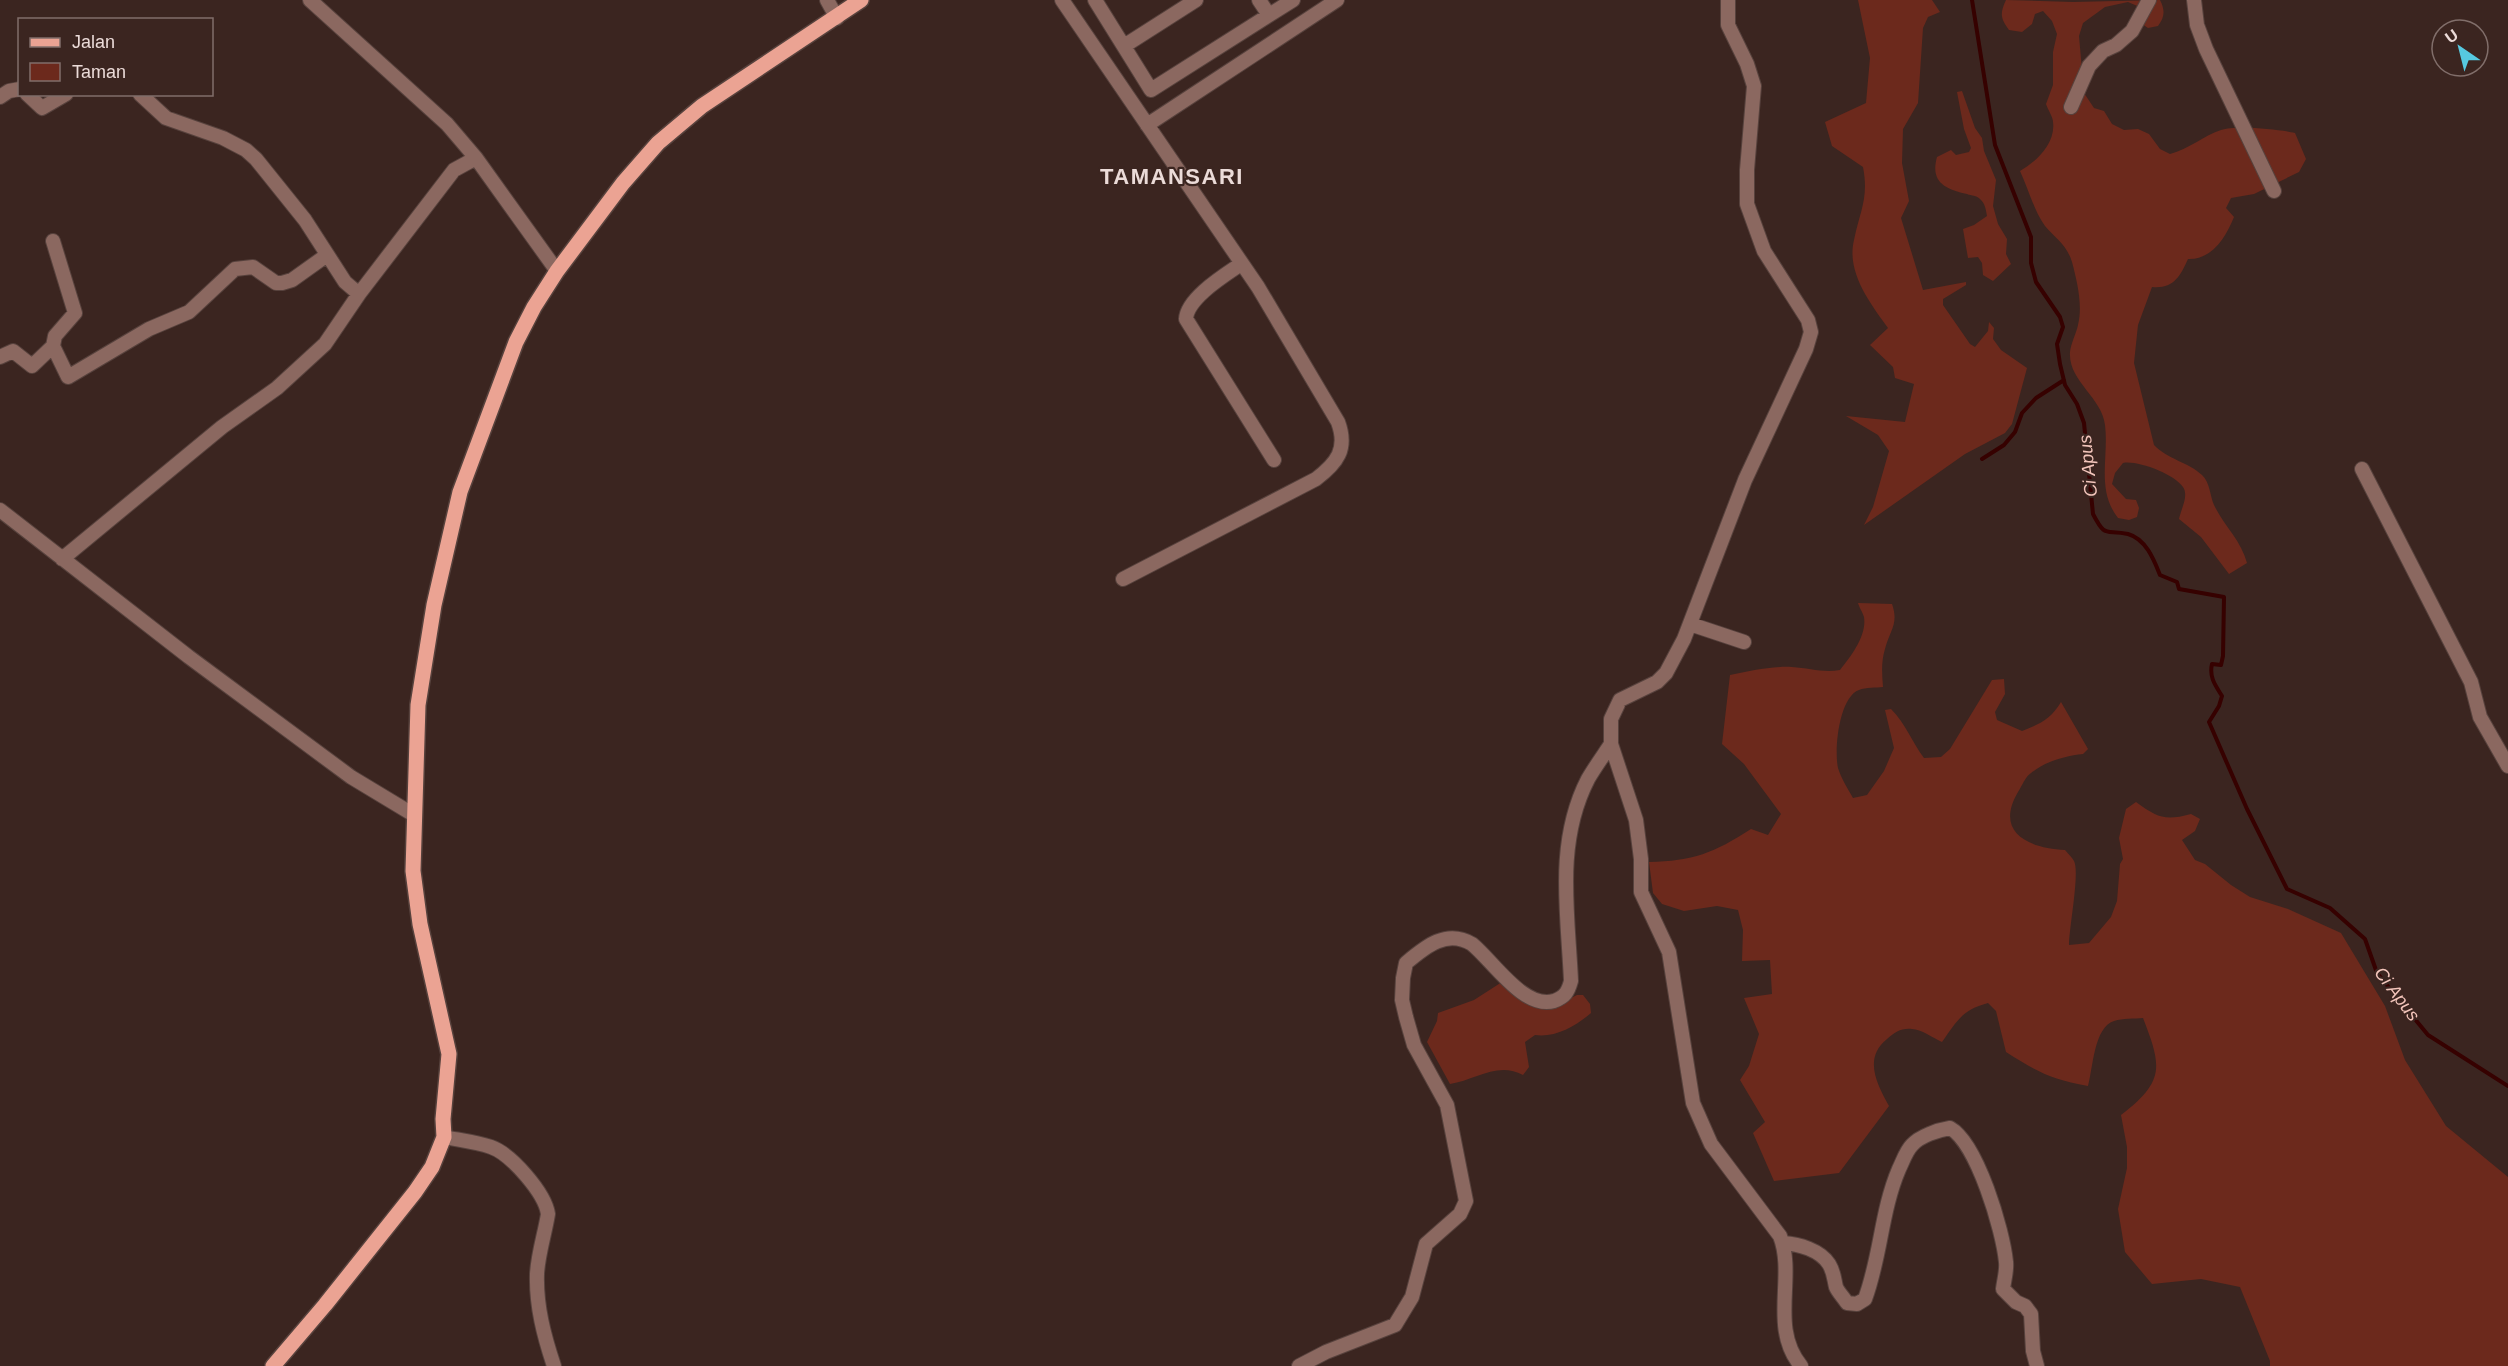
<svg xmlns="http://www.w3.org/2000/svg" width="2508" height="1366" viewBox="0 0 2508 1366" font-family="Helvetica,sans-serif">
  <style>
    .green { fill: #6c291c }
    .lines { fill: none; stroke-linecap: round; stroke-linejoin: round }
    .stream { stroke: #360100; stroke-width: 4 }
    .minor-casing { stroke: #57423d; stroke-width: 16 }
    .major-casing { stroke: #57423d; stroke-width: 18 }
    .minor { stroke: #8b6860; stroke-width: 14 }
    .major { stroke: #eba393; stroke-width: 15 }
    .labels { text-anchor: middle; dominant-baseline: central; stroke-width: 4.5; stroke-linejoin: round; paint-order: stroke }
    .water-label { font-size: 18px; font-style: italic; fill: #f3c5bb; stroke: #3b2520 }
    .district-label { font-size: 22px; font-weight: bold; letter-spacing: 1.5px; fill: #ebdbd8; stroke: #3b2520 }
  </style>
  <rect width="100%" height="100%" fill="#3b2520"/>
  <path class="green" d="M1858 0H1932L1940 12 1928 17 1923 28 1918 103 1903 129 1902 163 1909 201 1901 218 1923 290 1966 282V285L1943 299V305L1970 344 1975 347 1988 331 1989 322 1994 328 1993 339 2001 350 2027 368 2012 424 2005 433 1965 454 1864 525 1873 507 1889 451 1878 435 1846 416 1905 422 1914 384 1895 378 1893 367 1870 345 1888 328C1871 304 1846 273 1854 240 1860 211 1869 198 1863 167L1832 146 1825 122 1866 103 1870 58Z
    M2006 0 2073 2 2160 0C2165 10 2165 17 2158 26L2148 28 2142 24V8L2128 2 2105 7 2083 23 2079 36 2084 93 2094 108 2104 111 2112 124 2124 130 2138 129 2149 134 2160 149 2170 154C2189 149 2203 136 2221 130 2236 125 2279 129 2295 133L2306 159 2299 172 2254 194 2231 198 2226 208 2234 217C2226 237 2212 260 2188 259 2180 277 2173 289 2152 287L2138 325 2134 363 2154 445C2167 459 2188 462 2202 475 2210 482 2210 496 2214 505 2224 526 2241 540 2247 563L2229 574 2201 537 2179 519C2181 509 2189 496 2183 487 2174 474 2137 460 2123 463L2115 473 2112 484 2126 499 2136 500 2139 508 2137 517 2129 520 2118 518C2096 490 2109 457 2105 425 2102 397 2068 381 2070 352 2071 343 2076 334 2078 325 2083 305 2077 281 2072 262 2067 245 2055 238 2045 226 2034 211 2028 188 2020 171 2036 162 2056 143 2053 122 2053 117 2048 110 2046 104L2053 85V52L2057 34 2052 21 2043 11 2035 14 2032 24 2022 32 2009 30C2000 18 2000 13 2006 0Z
    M1962 91 1975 128 1982 138 1984 151 1996 180 1993 206 1998 224 2007 239 2006 254 2011 264 1993 281 1983 275 1982 263 1978 257 1968 258 1963 229 1974 225 1987 216C1986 210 1985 203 1980 199 1976 195 1972 196 1967 194 1945 189 1930 182 1937 157L1951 150 1956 155 1969 152 1971 148 1964 129 1957 92Z
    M1858 603 1892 604C1899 624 1890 630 1885 649 1881 662 1882 674 1883 687 1876 688 1866 687 1859 690 1839 697 1834 750 1838 768 1841 778 1848 789 1853 798L1867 795 1884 771 1894 748 1885 710 1891 709C1906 724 1912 742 1924 758L1941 757 1950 749 1992 680 2004 679 2005 694 1995 712 1997 720 2022 731C2040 724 2051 719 2061 702L2088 749 2083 754C2065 756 2046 761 2031 773 2025 777 2022 786 2018 792 1994 833 2029 848 2065 850 2068 854 2072 857 2074 861 2080 872 2069 928 2069 945L2089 943 2111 917 2117 901 2120 864 2123 859 2119 838 2126 809 2136 802C2158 818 2165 821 2191 814L2200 819 2195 831 2182 840 2195 860 2205 864 2231 885 2250 897 2288 909 2341 933 2385 1006 2405 1060 2446 1126 2508 1177V1366H2270V1361L2240 1287 2201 1279 2152 1284 2125 1252 2118 1209 2127 1168V1147L2121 1115C2165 1081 2162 1067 2143 1018 2134 1019 2123 1018 2114 1021 2094 1027 2093 1068 2088 1086 2051 1079 2037 1072 2006 1052L1996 1011 1988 1003C1962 1010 1957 1021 1942 1042 1933 1038 1921 1029 1912 1029 1901 1028 1895 1032 1887 1039 1863 1058 1877 1084 1889 1106L1839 1173 1774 1181 1753 1133 1765 1122 1740 1080 1749 1066 1759 1034 1744 998 1772 994 1770 960 1742 961 1743 930 1738 910 1717 906 1684 911 1662 904 1653 893 1649 862C1693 861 1714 853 1751 829L1768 835 1781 814 1744 764 1722 744 1730 675C1750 671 1771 666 1792 667 1809 668 1823 673 1840 670 1851 656 1867 636 1864 617 1863 613 1859 607 1858 603Z
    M1502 982 1555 1006 1577 995H1583L1590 1004 1591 1013C1576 1026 1555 1038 1535 1035L1525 1042 1529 1067 1523 1075C1498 1061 1475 1080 1450 1084L1427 1042 1437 1021 1438 1013 1474 1000Z"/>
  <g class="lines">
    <path class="stream" d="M1972 0 1995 145 2031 237V263L2036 282 2060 317 2063 327 2057 344 2060 364 2065 385 2077 404 2084 423 2093 514C2106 539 2105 529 2128 534 2146 539 2154 560 2160 575L2177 582 2179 589 2224 597 2223 656 2221 665 2212 664C2209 677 2215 685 2222 696L2219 706 2209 722 2247 809 2287 889 2330 908 2365 939 2377 973 2428 1035 2508 1086
      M1982 459 2004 445 2015 432 2022 413 2036 398 2064 380"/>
    <defs>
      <path id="minor" d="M310 0 447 124 476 158 557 271
        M827 0 837 18
        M1062 0 1258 287 1338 422C1348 449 1337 463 1316 479L1123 579
        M1095 0 1151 90 1293 0
        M1259 0 1269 15
        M1728 0V25L1747 64 1754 86 1747 170V204L1764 251 1808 320 1811 332 1806 349 1745 480 1684 639 1666 673 1657 682 1620 700 1611 719V744L1636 820 1641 859V892L1669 952 1693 1103 1711 1144 1780 1236C1796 1277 1769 1327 1801 1366
        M2194 0 2197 25 2206 49 2274 191
        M1124 46 1196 0
        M27 94 42 108 66 94
        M140 94 166 118 223 138 246 150 256 159 305 220 345 282 359 294
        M0 97 9 91 20 89
        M2071 107 2089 66 2103 51 2116 45 2132 31 2149 0
        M1147 125 1337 0
        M53 241 75 313 55 336 53 346
        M1241 264C1225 275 1187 298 1186 319L1274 460
        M0 357 13 351 32 366 53 346 68 377 149 329 189 312 235 269 253 267 276 283H282L292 280 327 255
        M2362 469 2471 682 2480 717 2508 766
        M0 510 189 657 351 777 414 815
        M62 559 222 427 277 388 325 344 359 294 454 170 476 158
        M1690 624 1744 642
        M444 1137C459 1140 476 1142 491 1147 511 1154 545 1193 548 1214 545 1233 538 1254 537 1274 536 1306 544 1336 554 1366
        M1783 1243C1799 1244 1820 1250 1829 1264 1834 1272 1834 1279 1836 1287 1838 1292 1844 1298 1847 1303L1857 1304 1865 1299C1881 1256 1881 1211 1899 1169 1903 1161 1906 1151 1912 1145 1920 1136 1938 1130 1950 1128 1977 1143 2003 1230 2006 1262 2007 1271 2004 1280 2003 1289L2016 1302 2025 1306 2031 1314 2033 1351 2037 1366
        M1299 1366 1326 1352 1395 1325 1412 1297 1426 1244 1460 1214 1466 1201 1447 1105 1414 1045 1406 1017 1402 1000 1403 978 1406 963C1426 946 1447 929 1472 944 1493 961 1524 1010 1554 1001 1565 997 1568 992 1571 981 1568 913 1555 843 1588 779 1595 767 1603 756 1611 744"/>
      <path id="major" d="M273 1366 325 1305 415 1192 432 1167 444 1137 443 1119 449 1054 420 924 413 871 418 705 434 605 460 492 516 342 534 307 557 271 623 183 658 143 702 106 861 0"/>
    </defs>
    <use href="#minor" class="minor-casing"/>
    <use href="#major" class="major-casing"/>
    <use href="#minor" class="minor"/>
    <use href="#major" class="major"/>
  </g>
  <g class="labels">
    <g class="water-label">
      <text transform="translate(2088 466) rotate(-96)">Ci Apus</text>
      <text transform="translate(2397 994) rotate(53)">Ci Apus</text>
    </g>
    <g class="district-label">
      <text x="1172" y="176">TAMANSARI</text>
    </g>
  </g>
  <rect x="18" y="18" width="195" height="78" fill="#3b2520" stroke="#816e6a" stroke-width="1.5"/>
  <rect x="30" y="38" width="30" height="9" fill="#eba393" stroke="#816e6a" stroke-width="1.5"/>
  <text x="72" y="48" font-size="18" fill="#ebdbd8">Jalan</text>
  <rect x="30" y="63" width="30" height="18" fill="#6c291c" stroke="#816e6a" stroke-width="1.5"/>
  <text x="72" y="78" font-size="18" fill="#ebdbd8">Taman</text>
  <g transform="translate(2460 48) rotate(325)"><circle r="28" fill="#3b2520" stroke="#816e6a" stroke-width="1.5"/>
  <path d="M0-4.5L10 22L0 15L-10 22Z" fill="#56c9e0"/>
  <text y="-9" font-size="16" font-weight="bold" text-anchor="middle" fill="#ebdbd8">U</text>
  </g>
</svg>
